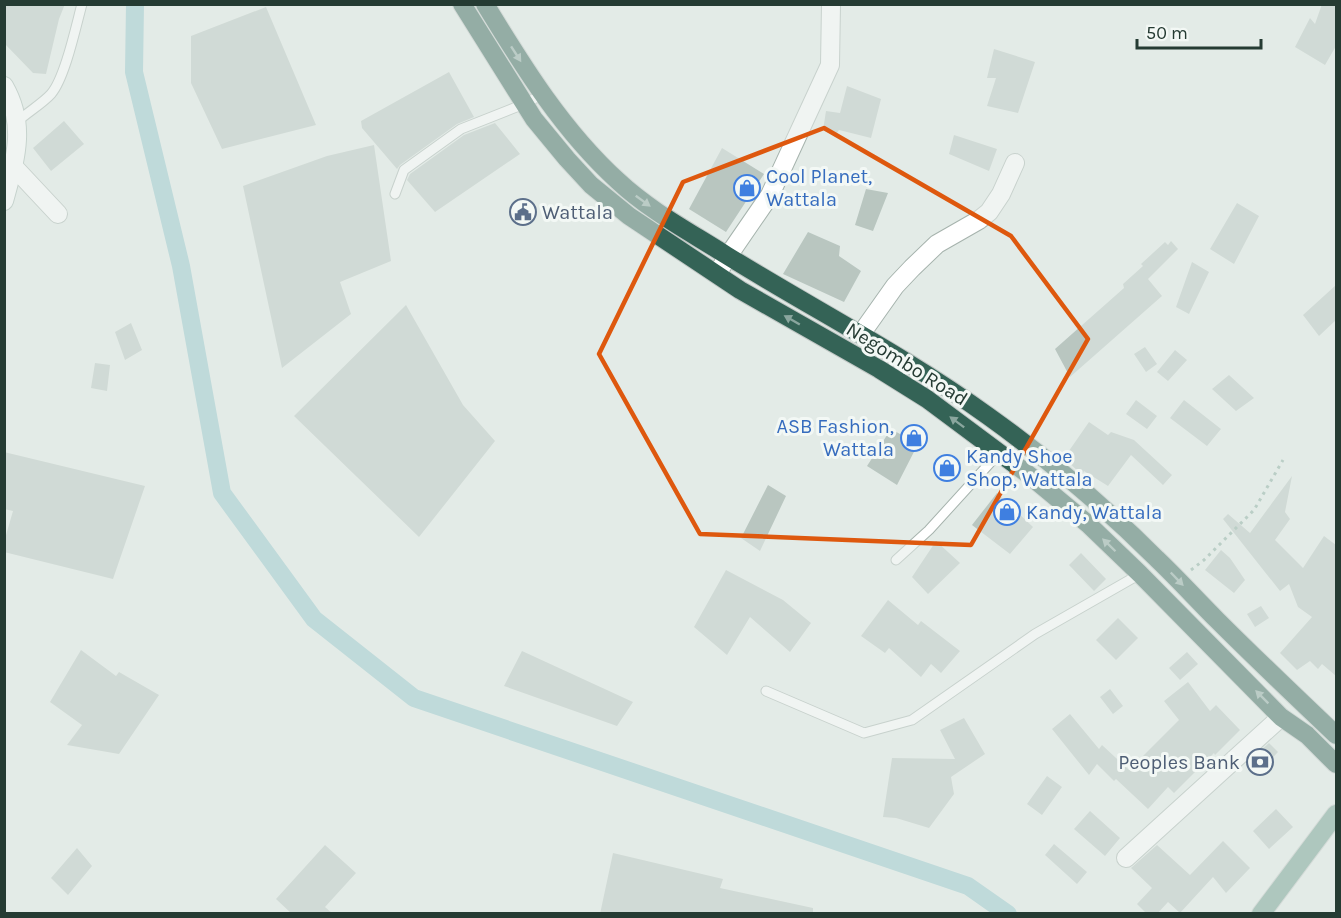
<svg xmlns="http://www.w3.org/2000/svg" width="1341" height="918" viewBox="0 0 1341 918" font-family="Karla,sans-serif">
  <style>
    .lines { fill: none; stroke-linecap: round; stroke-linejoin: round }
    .canal { stroke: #92c5ca; stroke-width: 18 }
    .building { fill: #b9c6c0 }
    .lane-casing { stroke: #a6b3ad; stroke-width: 11 }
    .street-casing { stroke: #a6b3ad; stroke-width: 20 }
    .secondary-casing { stroke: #a3b6ae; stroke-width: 20 }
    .primary-casing { stroke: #c2c8c6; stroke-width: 20 }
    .highway-casing { stroke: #c2c8c6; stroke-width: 20 }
    .path { stroke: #87ab9d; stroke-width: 3; stroke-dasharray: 3 4.5; stroke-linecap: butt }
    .lane { stroke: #fff; stroke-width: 9 }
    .street { stroke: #fff; stroke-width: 18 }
    .secondary { stroke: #fff; stroke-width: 18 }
    .primary { stroke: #6d9c8c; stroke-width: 18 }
    .highway { stroke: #346356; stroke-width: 18 }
    .oneway { fill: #8aa69e }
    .marked { fill: none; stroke: #de580e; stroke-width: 4.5; stroke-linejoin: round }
    .labels { text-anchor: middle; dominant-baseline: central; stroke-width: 6; stroke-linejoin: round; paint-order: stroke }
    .shop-label { font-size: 20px; fill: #366cbe; stroke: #f3f8f5; text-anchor: start }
    .service-label { font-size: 20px; fill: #4e5e75; stroke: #f3f8f5; text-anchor: start }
    .street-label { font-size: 20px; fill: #253b33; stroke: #f3f8f5 }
  </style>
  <rect width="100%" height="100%" fill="#e3ebe7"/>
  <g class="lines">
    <path class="canal" d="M135 4 134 72 181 266 222 493 314 619 414 698 968 886 1008 914"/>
  </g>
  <path class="building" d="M4 4H65L59 19 46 74 33 73 4 43Z
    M1322 4H1336V46L1325 65 1295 47 1310 18 1315 24Z
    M266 7 316 125 222 149 191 83V36Z
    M994 49 1035 62 1018 113 987 106 996 78H987Z
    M449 72 474 117 457 124 400 165 397 169 362 128 361 121Z
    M847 86 881 99 871 138 839 130 835 136 823 130 826 111 840 113Z
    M64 121 84 144 51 171 33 148Z
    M495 123 520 154 435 212 407 180 410 174 464 135Z
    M954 135 997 149 989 171 949 154Z
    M374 145 391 261 340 282 351 314 282 368 243 186 327 156Z
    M722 148 764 174 726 232 689 209Z
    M866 189 888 193 873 231 855 225Z
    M1237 203 1259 216 1234 264 1210 249Z
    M808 232 840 246 839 256 861 271 844 302 783 274Z
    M1171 241 1178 249 1148 279 1162 296 1070 377 1055 349 1124 288 1123 284 1143 266 1141 264 1165 242 1168 245Z
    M1192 262 1209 272 1189 314 1176 307Z
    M1336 285V320L1319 336 1303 315Z
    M406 305 463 405 495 441 419 537 294 416Z
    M131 323 142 350 125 360 115 332Z
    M1145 347 1157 364 1146 372 1134 354Z
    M1175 350 1187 360 1168 381 1157 372Z
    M95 363 110 365 107 391 91 388Z
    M1229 375 1254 398 1236 411 1212 389Z
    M1136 400 1157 416 1147 429 1126 414Z
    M1184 400 1221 429 1207 446 1170 418Z
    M1089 422 1108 435 1111 432 1134 440 1172 475 1163 485 1131 455 1108 486 1084 471 1082 475 1064 458Z
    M891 429 918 444 897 485 867 466Z
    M4 452 145 486 113 579 4 552V542L13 511 4 509Z
    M1292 476 1285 512 1290 519 1275 540 1303 568 1324 536 1336 545V676L1322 664 1318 669 1310 661 1297 670 1280 653 1312 617 1298 607 1289 584 1280 591 1223 519 1228 514 1250 533Z
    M768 485 786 496 760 551 741 538Z
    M997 493 1033 527 1010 554 972 525Z
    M936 541 960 563 928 594 912 577Z
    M1221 550 1230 558 1245 580 1234 593 1205 570Z
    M1081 553 1106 579 1094 591 1069 565Z
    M726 570 783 600 811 623 790 652 750 617 727 655 694 627Z
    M888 600 918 625 921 621 960 651 941 673 931 664 921 677 889 648 885 653 861 636Z
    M1261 606 1269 618 1255 627 1247 614Z
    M1118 618 1138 638 1116 660 1096 640Z
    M81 650 116 676 119 672 159 695 119 754 67 745 82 725 50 702Z
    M522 651 633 702 617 726 504 686Z
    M1187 652 1198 664 1180 680 1169 668Z
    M1188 682 1210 711 1216 705 1240 730 1215 755 1214 753 1174 793 1168 787 1148 809 1116 779 1114 781 1097 764 1089 775 1052 729 1070 714 1099 749 1102 745 1129 770 1179 720 1164 701Z
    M1110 689 1123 706 1113 714 1100 697Z
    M964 718 985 754 951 777 954 794 929 828 896 818 883 817 892 758 955 759 940 730Z
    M1269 743 1278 752 1257 774 1246 764Z
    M1047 776 1062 787 1042 815 1027 804Z
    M1276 809 1293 827 1269 849 1253 831Z
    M1090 811 1120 838 1105 856 1074 829Z
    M1223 841 1250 868 1226 893 1213 877 1180 913 1168 902 1157 914H1147L1137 904 1152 888 1131 868 1157 845 1190 875Z
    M1054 844 1087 872 1077 884 1045 855Z
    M325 845 356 873 325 907 333 914H292L276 899Z
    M77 848 92 866 68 895 51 878Z
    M613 853 723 879 720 888 813 908V914H600Z"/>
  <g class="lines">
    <defs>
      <path id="lane" d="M18 121C28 112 43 103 51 94 65 78 76 26 82 4
        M395 194 404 170 461 129 524 104 543 94
        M896 560 929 530 999 453
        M766 691 864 733 912 720 1035 634 1140 574"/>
      <path id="street" d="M13 166 58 214
        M717 274 728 256 770 195 830 65 831 4
        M861 334 895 286 912 268 937 244 979 220 989 212 1001 194 1015 163
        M1126 858 1281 717"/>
      <path id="secondary" d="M4 86C27 126 15 160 4 201"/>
      <path id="primary" d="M1261 914 1336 814"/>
      <path id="highway" d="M462 4 534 119 567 159 591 185 629 216 740 290 879 369 927 399 1029 475 1088 524 1140 574 1281 717 1307 735 1336 764
        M485 4C524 68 563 131 618 181 650 211 690 232 726 255 813 309 905 356 988 416 1048 459 1105 507 1157 559 1178 579 1197 600 1217 620 1256 659 1296 697 1336 735"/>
    </defs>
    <use href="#lane" class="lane-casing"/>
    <use href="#street" class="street-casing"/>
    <use href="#secondary" class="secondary-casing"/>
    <use href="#primary" class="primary-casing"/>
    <use href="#highway" class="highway-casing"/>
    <path class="path" d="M1191 570 1204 560 1254 510 1283 460"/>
    <use href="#lane" class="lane"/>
    <use href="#street" class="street"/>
    <use href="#secondary" class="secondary"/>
    <use href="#primary" class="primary"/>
    <use href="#highway" class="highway"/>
  </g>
  <defs><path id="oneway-solid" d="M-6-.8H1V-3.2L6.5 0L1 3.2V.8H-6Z" transform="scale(1.5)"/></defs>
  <g class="oneway">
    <use href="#oneway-solid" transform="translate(516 54) rotate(57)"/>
    <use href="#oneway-solid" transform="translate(643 201) rotate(36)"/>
    <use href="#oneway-solid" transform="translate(792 320) rotate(-150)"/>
    <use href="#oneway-solid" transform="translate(957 422) rotate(-143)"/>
    <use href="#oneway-solid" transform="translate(1109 545) rotate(-136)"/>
    <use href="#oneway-solid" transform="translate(1177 579) rotate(46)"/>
    <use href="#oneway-solid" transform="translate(1262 697) rotate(-135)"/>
  </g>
  <path d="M0 0H1341V918H0ZM824 128 1011 236 1088 339 971 545 700 534 599 354 683 182Z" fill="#e3ebe7" fill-opacity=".55" fill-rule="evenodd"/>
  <path class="marked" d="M824 128 1011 236 1088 339 971 545 700 534 599 354 683 182Z"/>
  <defs>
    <symbol id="shop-ring" viewBox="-11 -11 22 22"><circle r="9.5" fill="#f3f8f5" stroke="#3f7fe0" stroke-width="1.5"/><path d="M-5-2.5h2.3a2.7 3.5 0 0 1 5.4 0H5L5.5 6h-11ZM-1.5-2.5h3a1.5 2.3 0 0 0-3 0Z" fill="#3f7fe0"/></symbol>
    <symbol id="civic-ring" viewBox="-11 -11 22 22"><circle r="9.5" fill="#f3f8f5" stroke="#5c6f8a" stroke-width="1.5"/><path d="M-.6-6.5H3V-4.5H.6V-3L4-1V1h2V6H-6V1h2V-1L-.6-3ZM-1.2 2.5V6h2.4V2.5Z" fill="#5c6f8a"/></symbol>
    <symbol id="bank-ring" viewBox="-11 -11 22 22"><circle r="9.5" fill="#f3f8f5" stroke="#5c6f8a" stroke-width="1.5"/><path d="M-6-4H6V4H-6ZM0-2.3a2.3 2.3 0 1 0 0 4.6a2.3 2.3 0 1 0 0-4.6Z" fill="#5c6f8a"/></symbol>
  </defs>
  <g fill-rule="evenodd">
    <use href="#shop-ring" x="732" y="173" width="30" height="30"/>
    <use href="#civic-ring" x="508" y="197" width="30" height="30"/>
    <use href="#shop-ring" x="899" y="423" width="30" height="30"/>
    <use href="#shop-ring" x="932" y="453" width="30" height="30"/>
    <use href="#shop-ring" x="992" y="497" width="30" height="30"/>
    <use href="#bank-ring" x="1245" y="747" width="30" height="30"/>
  </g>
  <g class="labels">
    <g class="shop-label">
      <text x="766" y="176">Cool Planet,<tspan x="766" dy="23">Wattala</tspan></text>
      <text x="894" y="426" text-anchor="end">ASB Fashion,<tspan x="894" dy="23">Wattala</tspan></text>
      <text x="966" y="456">Kandy Shoe<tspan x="966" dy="23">Shop, Wattala</tspan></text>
      <text x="1026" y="512">Kandy, Wattala</text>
    </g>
    <g class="service-label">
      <text x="542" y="212">Wattala</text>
      <text x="1240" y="762" text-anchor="end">Peoples Bank</text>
    </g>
    <g class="street-label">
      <text transform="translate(907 364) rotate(32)">Negombo Road</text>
    </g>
  </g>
  <rect width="1341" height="918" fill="none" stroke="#253b33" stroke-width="12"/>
  <path d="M1137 39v9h124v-9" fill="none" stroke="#253b33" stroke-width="3"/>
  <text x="1146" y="39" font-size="18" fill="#253b33" stroke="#f3f8f5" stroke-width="4.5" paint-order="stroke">50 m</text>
</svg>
